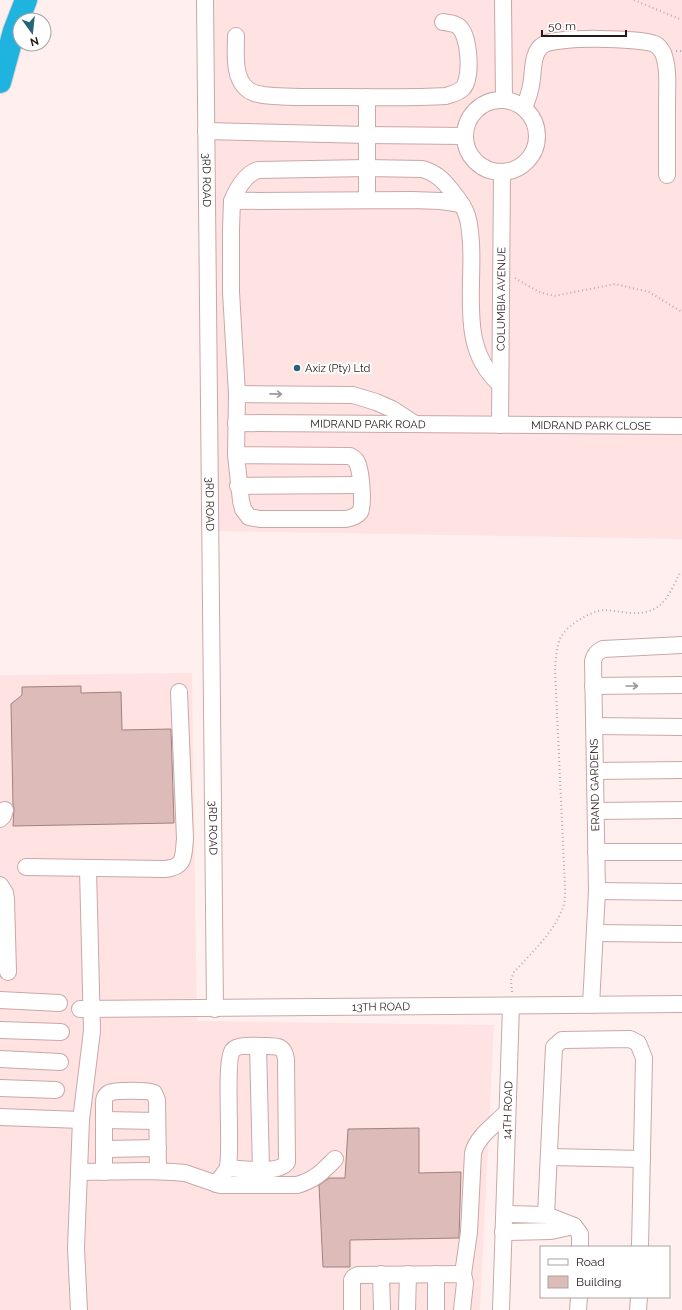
<svg xmlns="http://www.w3.org/2000/svg" width="682" height="1310" viewBox="0 0 682 1310" font-family="Raleway,sans-serif">
  <style>
    .built { fill: #fee3e2 }
    .building { fill: #dcbbb9; stroke: #a0817f }
    .lines { fill: none; stroke-linecap: round; stroke-linejoin: round }
    .minor-casing { stroke: #c9a8a6; stroke-width: 18 }
    .highway-casing { stroke: #d4d1d1; stroke-width: 24 }
    .path { stroke: #b8aaa9; stroke-width: 2; stroke-dasharray: 1 3; stroke-linecap: butt }
    .minor { stroke: #fff; stroke-width: 16 }
    .highway { stroke: #1fb3df; stroke-width: 22 }
    .oneway { stroke: #9d9898 }
    .poi-dot { fill: #256479; stroke: #fff; stroke-width: 1.5 }
    .labels { text-anchor: middle; dominant-baseline: central; stroke-width: 4; stroke-linejoin: round; paint-order: stroke }
    .street-label { font-size: 11px; fill: #261a19; stroke: #fff }
    .poi-label { font-size: 11px; fill: #261a19; stroke: #fff; text-anchor: start }
  </style>
  <rect width="100%" height="100%" fill="#fff0ef"/>
  <path class="built" d="M202 0H682V539L207 531Z
    M192 673 197 1021 494 1025 480 1310H0V675Z"/>
  <path class="building" d="M81 686V693L121 692 122 730 171 729 174 823 13 826 14 808 13 805 11 704 22 695V687Z
    M419 1128V1173L461 1172 459 1238 350 1240V1267H323L319 1185 329 1178H345L348 1129Z"/>
  <g class="lines">
    <defs>
      <g id="minor">
        <path id="s1" d="M205 0 215 1009"/>
        <path d="M503 0 504 100"/>
        <path d="M236 36C236 52 233 76 246 88 251 93 257 94 263 95 289 98 316 97 342 97 377 97 411 98 446 96 452 94 458 93 463 88 472 78 470 35 458 26 454 23 448 23 443 22"/>
        <circle cx="501" cy="136" r="36"/>
        <path d="M524 108C527 100 530 93 531 85 534 72 531 53 543 45 555 36 640 38 655 44 658 46 661 49 663 53 669 68 667 88 667 105 667 128 667 151 667 175"/>
        <path d="M206 131 367 135 465 136"/>
        <path d="M367 200V97"/>
        <path d="M232 201C237 189 245 174 258 170L367 168 422 169C435 172 443 180 451 190 456 197 463 204 466 213 470 222 470 233 471 243 474 291 459 349 500 384"/>
        <path d="M237 394 353 395 376 402 392 409 415 424"/>
        <path id="s2" d="M236 423 682 426"/>
        <path id="s3" d="M500 425 502 173"/>
        <path d="M236 455 350 456C354 458 357 460 358 465 361 473 364 505 360 512 357 516 351 518 346 519H260L249 517 243 509 241 501 236 455 237 394 231 292V229L232 201 412 200 441 201 461 204"/>
        <path d="M238 486 360 485"/>
        <path d="M593 686 682 685"/>
        <path d="M594 726 682 727"/>
        <path d="M595 771 682 770"/>
        <path d="M596 811 682 810"/>
        <path d="M0 819 3 816 5 810"/>
        <path d="M596 852H682"/>
        <path d="M26 867 165 869C186 867 183 856 185 839L179 692"/>
        <path d="M0 885 5 893 6 899 8 972"/>
        <path d="M597 891 682 892"/>
        <path d="M595 933 682 934"/>
        <path d="M0 1000 59 1003"/>
        <path d="M591 1005 597 891 593 661C595 654 597 652 603 649L682 645"/>
        <path id="s4" d="M80 1009 682 1004"/>
        <path d="M0 1030 61 1032"/>
        <path d="M258 1046 261 1169"/>
        <path d="M0 1059 60 1062"/>
        <path d="M0 1088 56 1090"/>
        <path d="M0 1117 81 1120"/>
        <path d="M104 1120 157 1121"/>
        <path d="M104 1149 158 1148"/>
        <path d="M550 1157 642 1159"/>
        <path d="M80 1172 145 1171 173 1172 185 1173 220 1185H297C315 1180 322 1172 335 1159"/>
        <path d="M104 1172V1104C104 1100 104 1096 109 1093 115 1090 148 1090 154 1093L157 1100 158 1171"/>
        <path d="M216 1184C219 1179 227 1172 228 1166 232 1146 224 1060 233 1050 238 1044 259 1046 266 1046 278 1046 284 1046 286 1059L287 1162C280 1174 241 1169 228 1168"/>
        <path d="M505 1214 546 1215 574 1226 580 1234V1247"/>
        <path d="M546 1215 554 1047 562 1040 630 1039 638 1043 644 1058 640 1247"/>
        <path d="M503 1232 551 1231 574 1226"/>
        <path d="M381 1274 382 1310"/>
        <path d="M436 1274V1310"/>
        <path d="M463 1274 469 1232 473 1153C477 1136 496 1124 507 1112"/>
        <path d="M79 1310 76 1248 81 1120 92 1031 88 869"/>
        <path d="M352 1310V1280L354 1277 358 1275 463 1274 465 1283 462 1310"/>
        <path d="M407 1310 408 1274"/>
        <path id="s5" d="M501 1310 511 1006"/>
        <path d="M578 1310 579 1297"/>
        <path d="M638 1310 639 1297"/>
      </g>
      <path id="highway" d="M0 82 14 31 26 0"/>
    </defs>
    <use href="#minor" class="minor-casing"/>
    <use href="#highway" class="highway-casing"/>
    <path class="path" d="M634 0 682 20
      M676 51H682
      M515 278 539 292 554 296 615 284 649 292 682 312
      M512 992 511 980 514 972C532 952 556 931 564 904 565 899 565 893 565 888L555 669C556 659 556 648 560 639 565 626 592 610 605 610 621 611 638 617 654 609 667 603 673 586 680 573"/>
    <use href="#minor" class="minor"/>
    <use href="#highway" class="highway"/>
  </g>
  <defs><path id="oneway-shaft" d="M-6 0H5M1.5-3L5.5 0L1.5 3" fill="none" stroke-width="1.6" stroke-linecap="round" stroke-linejoin="round"/></defs>
  <g class="oneway">
    <use href="#oneway-shaft" transform="translate(276 394) rotate(1)"/>
    <use href="#oneway-shaft" transform="translate(632 686)"/>
  </g>
  <circle class="poi-dot" cx="297" cy="368" r="4"/>
  <g class="labels">
    <g class="street-label">
      <text stroke="none"><textPath href="#s1" startOffset="180">3RD ROAD</textPath></text>
      <text stroke="none"><textPath href="#s3" startOffset="126">COLUMBIA AVENUE</textPath></text>
      <text stroke="none"><textPath href="#s2" startOffset="132">MIDRAND PARK ROAD</textPath></text>
      <text stroke="none"><textPath href="#s2" startOffset="355">MIDRAND PARK CLOSE</textPath></text>
      <text stroke="none"><textPath href="#s1" startOffset="504">3RD ROAD</textPath></text>
      <text transform="translate(595 785) rotate(-91)">ERAND GARDENS</text>
      <text stroke="none"><textPath href="#s1" startOffset="828">3RD ROAD</textPath></text>
      <text stroke="none"><textPath href="#s4" startOffset="301">13TH ROAD</textPath></text>
      <text stroke="none"><textPath href="#s5" startOffset="200">14TH ROAD</textPath></text>
    </g>
    <g class="poi-label">
      <text x="305" y="368">Axiz (Pty) Ltd</text>
    </g>
  </g>
  <rect x="540" y="1246" width="130" height="52" fill="#ffffff" stroke="#a8a3a3"/>
  <rect x="548" y="1259" width="20" height="6" fill="#ffffff" stroke="#a8a3a3"/>
  <text x="576" y="1266" font-size="12" fill="#261a19">Road</text>
  <rect x="548" y="1276" width="20" height="12" fill="#dcbbb9" stroke="#a8a3a3"/>
  <text x="576" y="1286" font-size="12" fill="#261a19">Building</text>
  <g transform="translate(32 32) rotate(165)"><circle r="19" fill="#ffffff" stroke="#a8a3a3"/>
  <path d="M0-3L7 15L0 10L-7 15Z" fill="#256479"/>
  <text y="-6" font-size="11" font-weight="bold" text-anchor="middle" fill="#261a19">N</text>
  </g>
  <path d="M542 30v6h84v-6" fill="none" stroke="#261a19" stroke-width="2"/>
  <text x="548" y="30" font-size="12" fill="#261a19" stroke="#ffffff" stroke-width="3" paint-order="stroke">50 m</text>
</svg>
